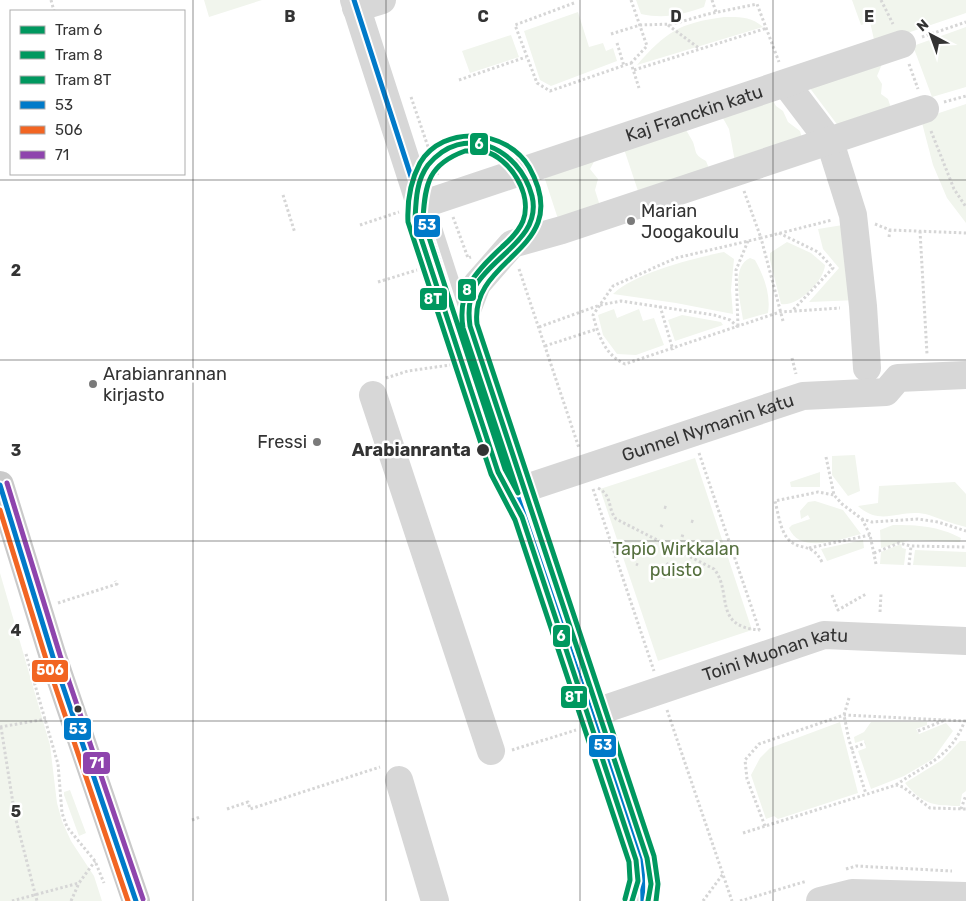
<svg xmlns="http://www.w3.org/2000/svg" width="966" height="901" viewBox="0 0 966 901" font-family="Rubik,sans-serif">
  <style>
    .green { fill: #f1f5ed }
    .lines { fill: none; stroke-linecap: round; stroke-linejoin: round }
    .path { stroke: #d6d6d6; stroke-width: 3; stroke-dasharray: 2.5 2.5; stroke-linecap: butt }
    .minor { stroke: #d7d7d7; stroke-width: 28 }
    .major { stroke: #cacaca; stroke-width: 28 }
    .tram { stroke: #bebebe; stroke-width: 1 }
    .bus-1-casing { stroke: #fff; stroke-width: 9 }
    .bus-2-casing { stroke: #fff; stroke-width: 9 }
    .bus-3-casing { stroke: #fff; stroke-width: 9 }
    .bus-1 { stroke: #007ac9; stroke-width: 5 }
    .bus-2 { stroke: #f26522; stroke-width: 5 }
    .bus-3 { stroke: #8e44ad; stroke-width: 5 }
    .tram-1-casing { stroke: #fff; stroke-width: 9 }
    .tram-2-casing { stroke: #fff; stroke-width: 9 }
    .tram-3-casing { stroke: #fff; stroke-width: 9 }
    .tram-1 { stroke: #00985f; stroke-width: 5 }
    .tram-2 { stroke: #00985f; stroke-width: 5 }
    .tram-3 { stroke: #00985f; stroke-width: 5 }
    .grid { fill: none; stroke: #333; stroke-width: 1; stroke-opacity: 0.55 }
    .poi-dot { fill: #7a7a7a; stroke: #fff; stroke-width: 2 }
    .stop-dot { fill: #333; stroke: #fff; stroke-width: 2 }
    .labels { text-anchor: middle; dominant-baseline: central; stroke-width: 5; stroke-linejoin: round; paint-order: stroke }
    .street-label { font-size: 18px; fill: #333; stroke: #fff }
    .poi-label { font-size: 18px; fill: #333; stroke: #fff; text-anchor: start }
    .stop-label { font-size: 18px; font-weight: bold; fill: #333; stroke: #fff; text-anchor: end }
    .park-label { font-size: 18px; fill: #56703f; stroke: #fff }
    .grid-label { font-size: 16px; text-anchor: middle; font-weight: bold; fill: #333; stroke: #fff; stroke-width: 5; stroke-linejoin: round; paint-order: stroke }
    .line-badge { stroke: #fff; stroke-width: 2 }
    .badge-label { font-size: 14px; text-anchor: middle; font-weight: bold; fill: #fff }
  </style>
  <rect width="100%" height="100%" fill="#fff"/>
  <path class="green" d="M204 0H262L209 17Z
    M636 0H706L704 7C682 15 664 19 641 14Z
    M852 0H966V13L875 44 870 22 861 25Z
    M578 12 589 47 603 43 606 51 613 48 617 61 551 86 540 80 524 31Z
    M724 17C738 17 751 16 763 27L637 65C666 32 679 23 724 17Z
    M966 27V87L932 97 913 46Z
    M511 35 519 57 470 73 462 51Z
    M882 64 877 76 882 84 881 94 888 99 891 108 839 127 806 83Z
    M770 95 776 106 783 111 788 122 800 131 802 138 735 162 729 129 719 111Z
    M966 104V223L947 198 933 165 921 119Z
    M683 123C686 131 690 136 693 142 697 154 694 154 706 161L710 171 639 194 622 143Z
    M596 158 590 169 598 179 595 190 600 206 558 219 542 170Z
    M849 224 858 300 809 302 839 268 823 249 818 229Z
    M787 242 811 253 825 265C824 281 798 307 781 304L770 260V253Z
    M724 252 734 259 731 290 733 314 676 303 613 294C635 273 694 258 724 252Z
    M750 258 755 260C764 276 771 295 768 313L743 320C741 303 730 267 750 258Z
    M614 309 617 318 639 309 643 321 654 318 664 345 636 355 617 354 603 335 598 315Z
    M682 315 721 322 723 325 675 341 668 320Z
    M855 455 860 491 848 496 832 475V456Z
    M695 458 752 630 658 661 600 489Z
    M820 472V487H791L790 482Z
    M955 482 966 494V527C953 524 941 519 929 515 901 507 882 528 858 506L878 503 879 486Z
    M815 501 843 510 861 534C840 539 800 555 789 528L792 525 810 519 808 515 801 519 800 511 808 502Z
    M893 525C918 525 938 526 961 538L960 542 911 540 881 548 880 530Z
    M863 540 864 548 827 561 821 549Z
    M901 544 902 548 906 549 904 565 880 564 881 552Z
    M915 550 966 552V567L913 565Z
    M0 573 50 745 57 803 62 821 71 841 94 876 102 901H0Z
    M840 722 858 793 778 819 774 816 766 819 751 775 760 758 770 748Z
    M871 722H927V725L916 729 919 734 946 723 953 731 933 759 904 776 871 789 858 751 866 748 864 740 855 743 854 737 864 732Z
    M960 741H966V791L962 794 960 806C934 806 922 804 905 783L942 760Z
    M70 790 86 833 79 836 64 795V792Z"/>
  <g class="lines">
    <path class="path" d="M51 0 54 11
      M631 0 647 46 631 63
      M712 0 716 12
      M881 0 893 24
      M574 3 515 25 537 83 550 91 631 63 639 88
      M668 25 700 49
      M611 34 640 25 673 24 708 14 757 4 779 62
      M922 37 966 22
      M617 43 624 66
      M909 64 918 89
      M634 70 767 28
      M459 80 526 57
      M411 97 438 176
      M944 102 966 96
      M931 131 954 189 966 207
      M744 191 761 238 676 258 613 286 593 315C598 335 605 355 625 364L780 312 840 308
      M283 195 295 233
      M453 217 468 258 471 257
      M875 224 890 230 966 233
      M360 225 399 212
      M920 231 927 354
      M779 233 818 252 833 268 792 311
      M889 237 890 230
      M519 269 579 448
      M378 282 417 270
      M660 306 673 350
      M783 321 761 238 832 220
      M738 326 736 270 748 241
      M539 327 600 305 621 301 714 315 730 320 738 327
      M545 346 597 329
      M792 358 796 374
      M386 378 408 371 450 365
      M699 453 760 632
      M826 457 834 495 842 504 862 519 872 522 918 519 938 522 966 531
      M598 488C613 496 607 508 616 519L714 569C733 592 712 627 760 630
      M593 489 654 671
      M664 507 667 508
      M862 519 870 535 876 564
      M691 521 694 522
      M661 527 663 523
      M682 537 683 534
      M809 548 870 535
      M641 551 643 548
      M874 553 899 543 911 546
      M646 554 649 550
      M822 562C811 541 800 552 788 539 780 530 778 512 775 501L818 492 834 495
      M636 564 638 565
      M667 565 670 561
      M909 565 911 546 966 547
      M663 577 666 578
      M832 595 838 610 866 594
      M58 603 117 584 115 581
      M880 612 881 594
      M26 654 58 764 62 813 67 827 95 861 104 883
      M849 698 844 715 849 740 866 794
      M667 710 732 901
      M0 727 46 719
      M1 727 15 816 37 901
      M918 731 945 720
      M851 749 865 743
      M512 750 576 730
      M896 785C927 763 951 758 965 720
      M227 809 248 802 250 809 380 767
      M961 809 966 795
      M192 820 200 817
      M765 826 747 779 745 760 759 744 844 715 966 721
      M743 833 896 785 903 787 930 808 966 809
      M846 869 856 866 952 871
      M12 901 79 883 95 861
      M71 901 79 883
      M703 901 723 874
      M740 901 807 881"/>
    <g class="minor">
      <path d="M354 0 460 328 642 860 644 874 643 901"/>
      <path d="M356 8 382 0"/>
      <path d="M786 84 830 142 853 215 863 306 867 368"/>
      <path id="s1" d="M421 205 902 44"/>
      <path d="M460 328 477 284 512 244 562 230 925 109"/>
      <path d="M373 395 491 751"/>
      <path id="s2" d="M517 491 803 396 886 392 898 378 966 375"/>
      <path id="s3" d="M593 713 824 635 966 641"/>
      <path d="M399 780 435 901"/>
      <path d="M820 901 852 893 966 896"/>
    </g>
    <path class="major" d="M0 485 53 657 136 901"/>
    <path class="tram" d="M430 269 458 327 522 517"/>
    <defs>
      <path id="bus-1" d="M354 0 460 328 642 860 643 901
        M0 485 53 657 136 901"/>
      <path id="bus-2" d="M0 510 46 659 128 901"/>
      <path id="bus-3" d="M7 483 60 655 143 899"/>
    </defs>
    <use href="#bus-1" class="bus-1-casing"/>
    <use href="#bus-2" class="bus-2-casing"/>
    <use href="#bus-3" class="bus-3-casing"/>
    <use href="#bus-1" class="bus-1"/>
    <use href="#bus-2" class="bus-2"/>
    <use href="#bus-3" class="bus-3"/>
    <defs>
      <path id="tram-1" d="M632 901 638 881 636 860 522 517 498 472 415 220C416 201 416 181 428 165 463 122 519 147 532 196 542 237 494 255 476 285 469 297 468 312 470 326L647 858 651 884 648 901"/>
      <path id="tram-2" d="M465 151C471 151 478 150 484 151 510 158 533 194 523 221 519 231 510 240 502 247 476 271 457 291 463 328L518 493 505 469 423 219C425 183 429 164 465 151Z"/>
      <path id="tram-3" d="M625 899 630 880 629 862 515 520 491 474 408 222C407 201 410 182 420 163 443 124 507 129 529 167 576 251 469 255 477 324L654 856 658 884 656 901"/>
    </defs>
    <use href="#tram-1" class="tram-1-casing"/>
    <use href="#tram-2" class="tram-2-casing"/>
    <use href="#tram-3" class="tram-3-casing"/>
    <use href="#tram-1" class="tram-1"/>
    <use href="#tram-2" class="tram-2"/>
    <use href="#tram-3" class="tram-3"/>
  </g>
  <path class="grid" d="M193 0V901M386 0V901M580 0V901M773 0V901M0 180H966M0 360H966M0 541H966M0 721H966"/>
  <g class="poi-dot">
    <circle cx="631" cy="221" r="5"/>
    <circle cx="93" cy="384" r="5"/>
    <circle cx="317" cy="442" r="5"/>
  </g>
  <g class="stop-dot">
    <circle cx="483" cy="450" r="7"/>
    <circle cx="78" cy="709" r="4.5"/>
  </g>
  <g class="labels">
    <g class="street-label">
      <text stroke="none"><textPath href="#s1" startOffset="288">Kaj Franckin katu</textPath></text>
      <text stroke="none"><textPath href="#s2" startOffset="201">Gunnel Nymanin katu</textPath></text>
      <text stroke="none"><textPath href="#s3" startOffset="192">Toini Muonan katu</textPath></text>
    </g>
    <g class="poi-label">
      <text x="641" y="211">Marian<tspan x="641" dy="21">Joogakoulu</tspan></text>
      <text x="103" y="374">Arabianrannan<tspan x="103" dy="21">kirjasto</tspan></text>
      <text x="307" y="442" text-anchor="end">Fressi</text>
    </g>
    <g class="stop-label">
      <text x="471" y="450">Arabianranta</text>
    </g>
    <g class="park-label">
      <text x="676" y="549">Tapio Wirkkalan<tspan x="676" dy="21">puisto</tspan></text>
    </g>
  </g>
  <g class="grid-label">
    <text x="290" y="22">B</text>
    <text x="483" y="22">C</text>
    <text x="676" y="22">D</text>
    <text x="869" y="22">E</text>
    <text x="16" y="276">2</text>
    <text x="16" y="456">3</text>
    <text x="16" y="636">4</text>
    <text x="16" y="817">5</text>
  </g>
  <g class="line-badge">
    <rect x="469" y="132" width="20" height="24" rx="5" fill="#00985f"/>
    <rect x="413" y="214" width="28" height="24" rx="5" fill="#007ac9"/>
    <rect x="457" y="278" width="20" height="24" rx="5" fill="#00985f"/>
    <rect x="419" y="287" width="29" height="24" rx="5" fill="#00985f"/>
    <rect x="552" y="624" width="19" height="24" rx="5" fill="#00985f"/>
    <rect x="31" y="659" width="38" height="24" rx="5" fill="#f26522"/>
    <rect x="560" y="685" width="28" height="24" rx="5" fill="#00985f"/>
    <rect x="63" y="717" width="29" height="24" rx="5" fill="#007ac9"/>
    <rect x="588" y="734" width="29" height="24" rx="5" fill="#007ac9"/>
    <rect x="82" y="751" width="29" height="24" rx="5" fill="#8e44ad"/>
  </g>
  <g class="badge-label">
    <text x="479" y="149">6</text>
    <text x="427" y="230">53</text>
    <text x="467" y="295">8</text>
    <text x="433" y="304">8T</text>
    <text x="561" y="641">6</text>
    <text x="50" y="675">506</text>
    <text x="574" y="702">8T</text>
    <text x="78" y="734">53</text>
    <text x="603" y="750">53</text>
    <text x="97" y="768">71</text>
  </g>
  <rect x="10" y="10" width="175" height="165" fill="#ffffff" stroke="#adadad"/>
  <rect x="20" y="26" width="25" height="8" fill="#00985f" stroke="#adadad"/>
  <text x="55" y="35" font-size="15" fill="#333333">Tram 6</text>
  <rect x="20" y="51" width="25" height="8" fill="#00985f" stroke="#adadad"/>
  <text x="55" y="60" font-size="15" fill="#333333">Tram 8</text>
  <rect x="20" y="76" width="25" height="8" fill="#00985f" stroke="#adadad"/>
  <text x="55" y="85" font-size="15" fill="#333333">Tram 8T</text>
  <rect x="20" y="101" width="25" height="8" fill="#007ac9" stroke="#adadad"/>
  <text x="55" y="110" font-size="15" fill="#333333">53</text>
  <rect x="20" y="126" width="25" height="8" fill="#f26522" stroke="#adadad"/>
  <text x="55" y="135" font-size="15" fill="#333333">506</text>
  <rect x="20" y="151" width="25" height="8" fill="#8e44ad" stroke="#adadad"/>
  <text x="55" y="160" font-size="15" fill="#333333">71</text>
  <g transform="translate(931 35) rotate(319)" stroke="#ffffff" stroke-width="4" paint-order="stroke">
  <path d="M0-4L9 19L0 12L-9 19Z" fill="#333333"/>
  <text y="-8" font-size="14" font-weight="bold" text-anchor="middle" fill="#333333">N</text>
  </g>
</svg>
